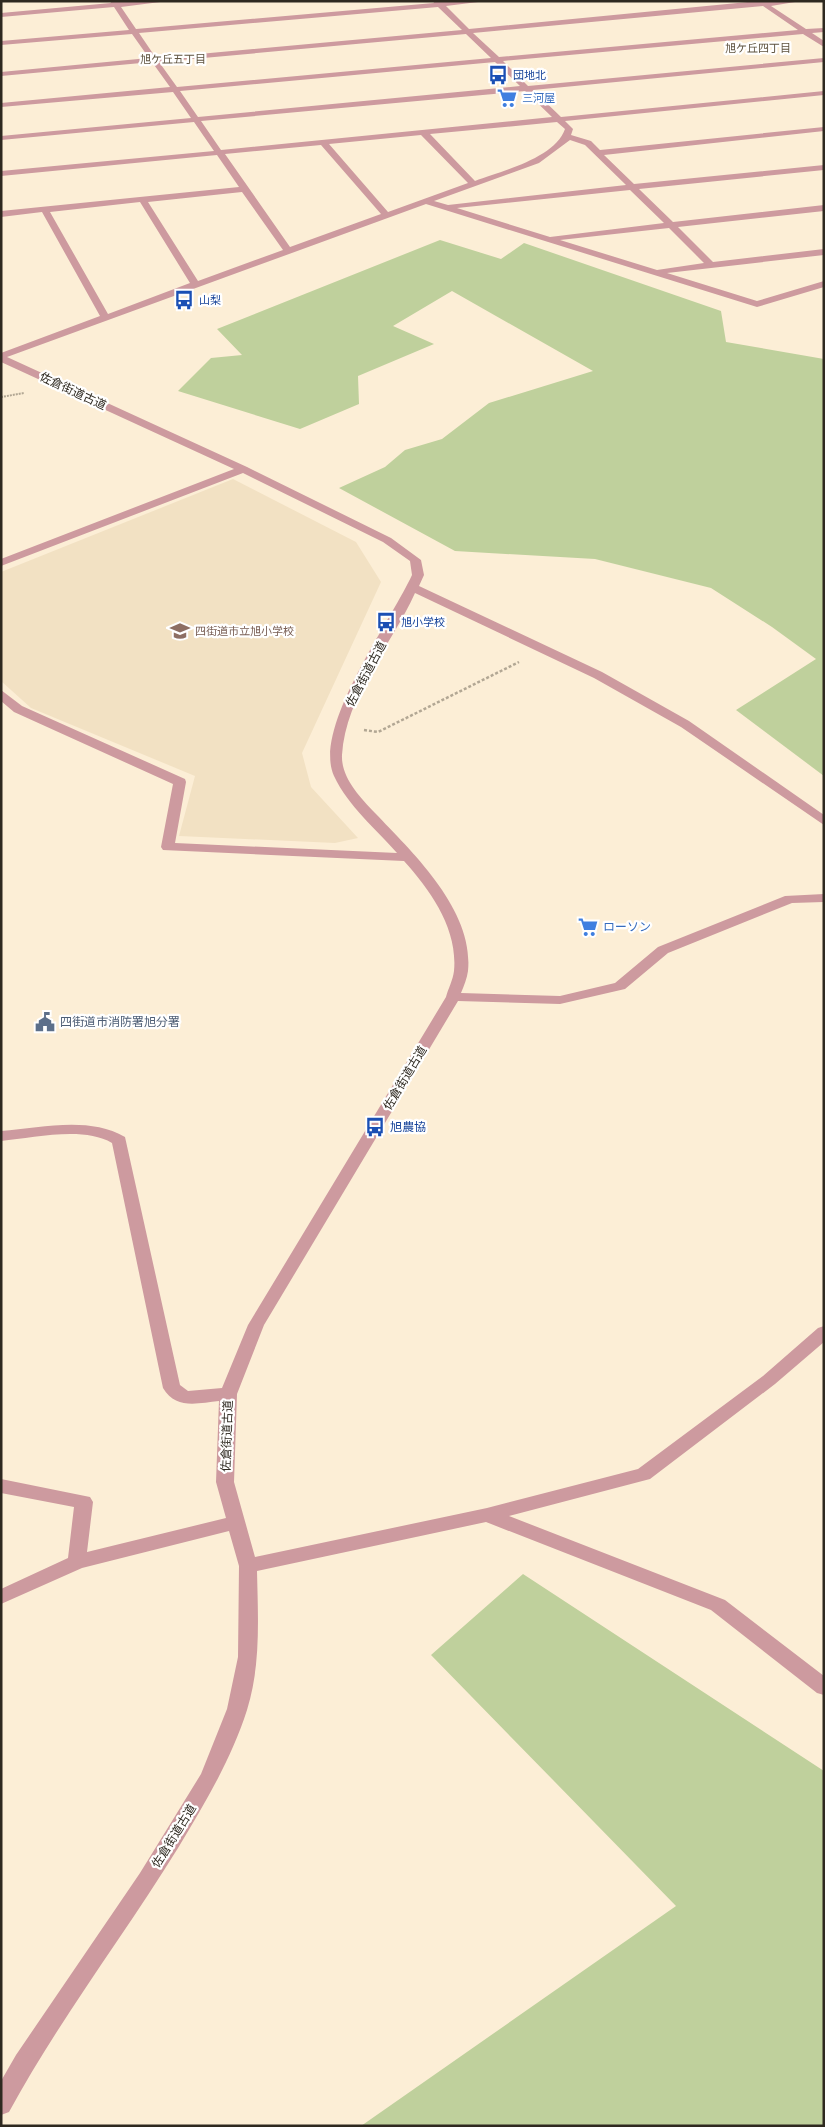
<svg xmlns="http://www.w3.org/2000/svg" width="825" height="2127" viewBox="0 0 825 2127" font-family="'Nunito Sans','Noto Sans JP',sans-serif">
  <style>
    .built { fill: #f2e1c3 }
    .green { fill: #bfd09c }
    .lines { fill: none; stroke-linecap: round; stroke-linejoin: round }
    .path-far1 { stroke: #b2a794; stroke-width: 2; stroke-dasharray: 2 1; stroke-linecap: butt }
    .path { stroke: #b2a794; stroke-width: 2.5; stroke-dasharray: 3 2; stroke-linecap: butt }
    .minor { fill: #cd9a9f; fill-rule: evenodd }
    .labels { text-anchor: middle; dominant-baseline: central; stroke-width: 4.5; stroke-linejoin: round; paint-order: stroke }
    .far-neighbourhood-label { font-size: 11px; fill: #5f5440; stroke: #fff }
    .far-transit-label { font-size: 11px; fill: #164399; stroke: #fff; text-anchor: start }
    .far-shop-label { font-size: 11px; fill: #366cbe; stroke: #fff; text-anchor: start }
    .far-education-label { font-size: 11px; fill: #785e54; stroke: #fff; text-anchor: start }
    .street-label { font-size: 12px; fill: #2e2920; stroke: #fff }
    .shop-label { font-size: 12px; fill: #366cbe; stroke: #fff; text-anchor: start }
    .service-label { font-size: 12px; fill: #4e5e75; stroke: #fff; text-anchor: start }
    .transit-label { font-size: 12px; fill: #164399; stroke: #fff; text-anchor: start }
  </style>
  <rect width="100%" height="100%" fill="#fceed6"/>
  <path class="built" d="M233 479 356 542 381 582 302 753 311 787 358 838 335 843 179 836 195 776 31 708 1 681V572Z"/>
  <path class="green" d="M440 240 501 259 524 243 721 311 726 342 824 359V776L736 710 816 659 772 627 711 588 595 559 455 551 339 488 385 467 405 450 442 439 489 403 593 371 452 291 393 326 434 344 358 376 359 404 300 429 178 391 211 358 242 355 217 329Z
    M523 1574 824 1771V2126H361L676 1906 431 1655Z"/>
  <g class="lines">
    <path class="path-far1" d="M1 397 24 393"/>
    <path class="path" d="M364 730 378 732 519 662"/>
    <path class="minor" d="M110 1H168L121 7 136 29 434 3 433 1H486L446 6 469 29 758 1H801L771 6 806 29 824 28V32L812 33 824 41V47L803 34 503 61 528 86 824 58V62L533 90 561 117 824 91V95L565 121 573 129 571 135 591 141 600 150 824 127V131L604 155 634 184 824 165V170L639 189 673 222 824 205V211L678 227 713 262 824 249V255L667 273 757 301 824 281V287L757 307 426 204 7 357 247 467 391 538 421 560 424 575 419 586 602 672 689 721 824 815V825L681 727 594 678 415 593C391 646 346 695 342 755 341 778 360 797 375 813 413 853 474 910 468 971 467 978 464 986 461 993L560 996 615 983 658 947 785 896 824 894V902L792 903 668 953 625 989 560 1004 458 1001 264 1325 237 1394 234 1482 255 1557 487 1508 638 1469 763 1376 818 1328 824 1326V1342L775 1384 650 1479 509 1516 725 1600 824 1676V1695L817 1693 711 1610 486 1522 257 1571C258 1618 261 1665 247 1710 231 1760 205 1803 178 1848 123 1937 59 2020 9 2112L1 2115V2081L16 2055 140 1873 201 1774 227 1709 238 1657 239 1566 229 1531 82 1568 1 1604V1589L68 1558 74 1507 1 1493V1479L90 1497 93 1502 87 1552 226 1518 216 1482 219 1401C198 1403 176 1410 163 1388L112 1143C83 1126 34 1138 1 1141V1131C42 1128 88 1116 125 1137L180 1385 188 1391 222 1388 248 1325 446 997C448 989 453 980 454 971 458 929 431 891 404 861L163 850 161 847 173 784 14 712 1 701V690L22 706 185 779 186 782 175 843 397 853C376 829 348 806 334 776 312 728 391 621 412 575L410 561 383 542 243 473 1 566V559L234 469 1 362V353L100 316 42 212 1 217V211L239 187 217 155 1 176V171L214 151 194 122 1 140V136L191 118 173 92 1 107V103L170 87 152 62 1 76V72L149 58 132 34 1 45V41L129 30 114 7 1 17V13L111 3ZM763 6 798 30 499 57 473 33ZM438 7 462 30 156 58 139 33ZM466 34 491 58 177 87 159 62ZM495 62 520 86 198 117 180 91ZM525 91 552 117 221 150 201 121ZM557 122 565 129C555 158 502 171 475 181L430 134ZM421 135 468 183 388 212 329 144ZM570 140 585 145 626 185 448 205 434 201 539 163ZM321 145 381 214 290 247 225 154ZM630 190 664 223 550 237 457 208ZM242 192 283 250 198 281 148 202ZM140 202 190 283 108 314 50 212ZM669 228 704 263 657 270 560 240Z"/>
  </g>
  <defs>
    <symbol id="bus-bare" viewBox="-9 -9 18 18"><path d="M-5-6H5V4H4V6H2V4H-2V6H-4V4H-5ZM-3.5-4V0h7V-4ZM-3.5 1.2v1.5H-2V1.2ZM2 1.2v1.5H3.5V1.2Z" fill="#1a4fb4" stroke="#fff" stroke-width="2.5" paint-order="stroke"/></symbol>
    <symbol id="supermarket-bare" viewBox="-9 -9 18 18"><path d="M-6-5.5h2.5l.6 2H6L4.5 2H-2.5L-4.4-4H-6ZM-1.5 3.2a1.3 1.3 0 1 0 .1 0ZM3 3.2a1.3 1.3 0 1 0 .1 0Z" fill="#3f7fe0" stroke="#fff" stroke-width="2.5" paint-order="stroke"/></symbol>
    <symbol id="school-bare" viewBox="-9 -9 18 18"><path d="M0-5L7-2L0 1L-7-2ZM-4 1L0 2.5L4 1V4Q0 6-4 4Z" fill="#8d6e63" stroke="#fff" stroke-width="2.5" paint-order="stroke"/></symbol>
    <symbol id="civic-bare" viewBox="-9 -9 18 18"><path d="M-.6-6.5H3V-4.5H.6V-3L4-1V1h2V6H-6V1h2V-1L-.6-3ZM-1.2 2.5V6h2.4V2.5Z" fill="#5c6f8a" stroke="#fff" stroke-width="2.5" paint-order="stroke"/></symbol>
  </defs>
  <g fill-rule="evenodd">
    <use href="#bus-bare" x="484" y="61" width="28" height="28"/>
    <use href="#supermarket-bare" x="493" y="84" width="28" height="28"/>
    <use href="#bus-bare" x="170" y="286" width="28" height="28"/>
    <use href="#bus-bare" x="372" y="608" width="28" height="28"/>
    <use href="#school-bare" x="166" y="617" width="28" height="28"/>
    <use href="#supermarket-bare" x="574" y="913" width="28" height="28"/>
    <use href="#civic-bare" x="31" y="1008" width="28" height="28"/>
    <use href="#bus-bare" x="361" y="1113" width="28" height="28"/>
  </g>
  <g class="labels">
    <g class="far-neighbourhood-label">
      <text x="758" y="48">旭ケ丘四丁目</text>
      <text x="173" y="59">旭ケ丘五丁目</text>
    </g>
    <g class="far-transit-label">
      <text x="513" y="75">団地北</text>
      <text x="199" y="300">山梨</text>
      <text x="401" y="622">旭小学校</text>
    </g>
    <g class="far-shop-label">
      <text x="522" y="98">三河屋</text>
    </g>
    <g class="far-education-label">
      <text x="195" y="631">四街道市立旭小学校</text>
    </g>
    <g class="street-label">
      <text transform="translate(73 391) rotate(25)">佐倉街道古道</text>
      <text transform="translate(366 674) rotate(-62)">佐倉街道古道</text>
      <text transform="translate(405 1078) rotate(-59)">佐倉街道古道</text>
      <text transform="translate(227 1436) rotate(-88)">佐倉街道古道</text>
      <text transform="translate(174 1836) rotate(-58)">佐倉街道古道</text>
    </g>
    <g class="shop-label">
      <text x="603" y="927">ローソン</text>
    </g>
    <g class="service-label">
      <text x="60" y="1022">四街道市消防署旭分署</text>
    </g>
    <g class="transit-label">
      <text x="390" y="1127">旭農協</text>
    </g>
  </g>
  <rect width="825" height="2127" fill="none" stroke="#2e2920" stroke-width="5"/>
</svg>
